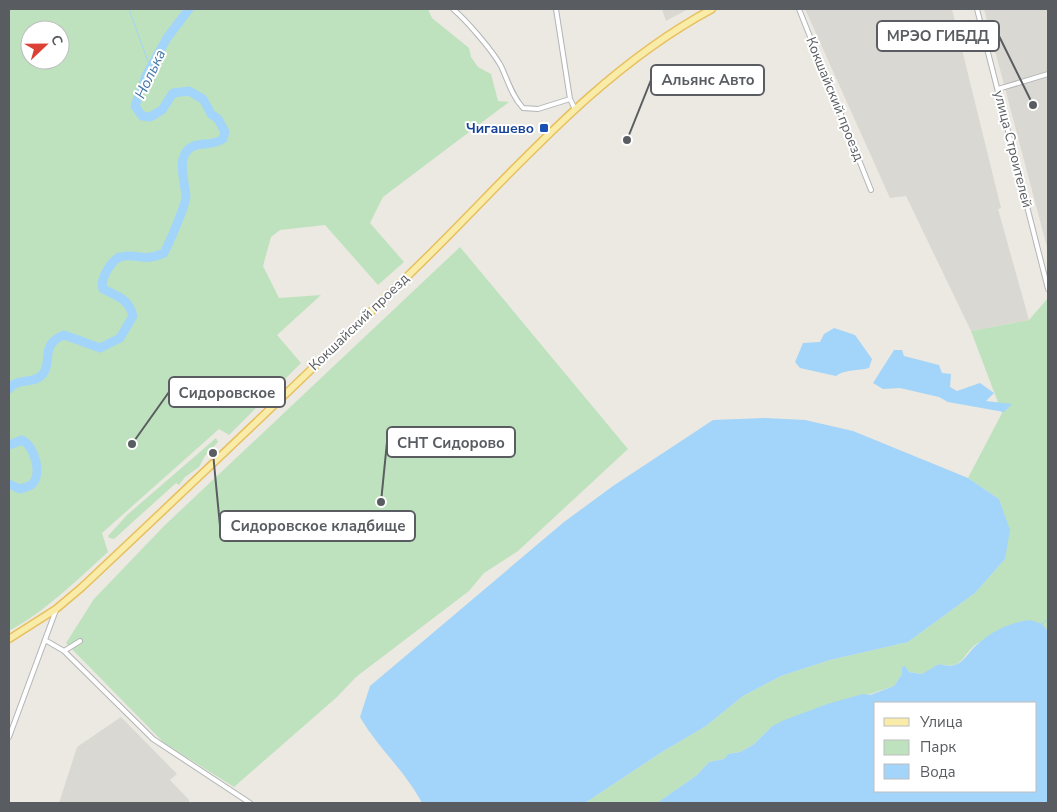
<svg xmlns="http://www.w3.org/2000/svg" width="1057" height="812" viewBox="0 0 1057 812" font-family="'Nunito Sans',sans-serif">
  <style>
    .industrial { fill: #dad8d3 }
    .green { fill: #bfe2be; fill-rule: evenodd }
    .water { fill: #a3d4f9; fill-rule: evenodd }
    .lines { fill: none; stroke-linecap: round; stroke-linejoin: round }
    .stream { stroke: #a3d4f9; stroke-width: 1 }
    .river { stroke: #a3d4f9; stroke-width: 9 }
    .street-casing { stroke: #b2b4b8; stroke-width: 6 }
    .primary-casing { stroke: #e7bf5e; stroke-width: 9 }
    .street { stroke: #fff; stroke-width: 4 }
    .primary { stroke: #f9eba8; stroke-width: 6 }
    .transit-dot { fill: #1a4fb4; stroke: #fff; stroke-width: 2 }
    .labels { text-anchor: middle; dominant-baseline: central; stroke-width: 4; stroke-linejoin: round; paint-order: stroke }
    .street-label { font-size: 14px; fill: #595d61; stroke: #fff }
    .transit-label { font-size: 14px; font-weight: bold; fill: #164399; stroke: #fff; text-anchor: end }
    .water-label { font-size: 15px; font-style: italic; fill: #4376a9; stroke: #fff }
    .leader { fill: none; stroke: #595d61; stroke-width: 2 }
    .callout-dot { fill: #595d61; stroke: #fff; stroke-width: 2 }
    .callout { fill: #fff; stroke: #595d61; stroke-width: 2 }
    .callout-label { font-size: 15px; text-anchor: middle; font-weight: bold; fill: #595d61 }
  </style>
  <rect width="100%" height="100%" fill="#ebe9e1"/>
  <path class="industrial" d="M662 9H688L666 21Z
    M805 9H952L1001 208 998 209 1029 320 971 331 906 196 890 198Z
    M984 9H1048V251Z
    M121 717 177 774 170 780 189 800V803H59L77 747Z"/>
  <path class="green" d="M9 9H428L432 18 469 48 471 57 478 67 491 74 498 101 509 102 383 197 370 223 404 262 378 285 325 225 280 230 271 237 263 266 279 298 321 295 277 335 301 363 229 435 219 429 102 533 108 552C77 580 46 611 9 631ZM30 30H60V60H30Z
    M460 247 628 449 518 551 484 573 469 591 356 677 337 697 234 787 164 743 66 643 94 599 164 526Z
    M1048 298V631L1042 625C1025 629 994 634 980 642 962 651 966 671 939 664L923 674 909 672 905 666 902 667V674L894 686 771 727 753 745 740 752 728 754 724 759 709 762 697 775 657 803H585L662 752 706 726 743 696 781 676 830 660 908 642 975 593 1005 559 999 499 968 478 1002 413 971 331 1029 320Z
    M216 438 218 442 205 456 199 467 185 477 179 485 176 483 114 539 109 538 108 536 127 515Z"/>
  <path class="water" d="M834 328 855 335 872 359 869 368C858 371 845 369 836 376L800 368 795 362 803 343 820 342 824 334Z
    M894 350H902L904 356 939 365 942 373 951 374 950 387 957 391 980 383 994 393 986 401 1012 404 1004 412 948 402 939 397 900 388 883 389 873 383Z
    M765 418 805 420 853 431 968 478 999 499 1010 530 1005 559 975 593 908 642 830 660 781 676 743 696 706 726 662 752 585 803H422C406 772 378 748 360 717L370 686 564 522 613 486 713 420Z
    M1030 620 1042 624 1048 631V803H657L697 775 709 762 724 759 728 754 740 752 753 745 771 727 782 721 827 704 863 694 870 695 894 686 902 674V667L905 666 909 672 922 674 939 664C964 671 964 654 980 642 994 630 1012 622 1030 620ZM876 703H1036V791H876Z"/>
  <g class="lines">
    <path class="stream" d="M129 9 151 70
      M1042 624 1048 619"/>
    <path class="river" d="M9 389C18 377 34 385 43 374 53 361 39 345 64 335L100 348 120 338 133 316C129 299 117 296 103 289 101 284 103 279 105 274 115 255 121 254 141 257 149 259 157 256 164 253 169 243 186 205 186 196 185 182 176 158 190 148 201 140 208 148 223 139L225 132 218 119 211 114 203 99 189 91 173 93 162 110 150 117 142 116 135 106 146 76 167 38 189 9
      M9 445 22 440C35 446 43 476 31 485 28 487 23 488 20 489L9 484"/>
    <defs>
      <path id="street" d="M453 9C467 21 492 50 501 66 508 81 512 96 523 108L538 109 570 99
        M556 9 570 99 575 109
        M799 9 871 190
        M977 9 1048 289
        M998 89 1048 74
        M45 640 64 651 153 739 250 803
        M64 651 80 641
        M9 737 56 610"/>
      <path id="primary" d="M9 639 56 609 81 588C197 479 313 369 427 257 516 169 600 69 712 9"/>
    </defs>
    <use href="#street" class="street-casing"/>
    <use href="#primary" class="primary-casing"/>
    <use href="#street" class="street"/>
    <use href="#primary" class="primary"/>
  </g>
  <rect class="transit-dot" x="539" y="123" width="10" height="10" rx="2.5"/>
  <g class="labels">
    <g class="street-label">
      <text transform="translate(835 99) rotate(68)">Кокшайский проезд</text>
      <text transform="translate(1013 149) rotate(76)">улица Строителей</text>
      <text transform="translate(359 322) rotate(-44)">Кокшайский проезд</text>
    </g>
    <g class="transit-label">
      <text x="534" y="128">Чигашево</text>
    </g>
    <g class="water-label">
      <text transform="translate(150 74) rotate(-65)">Нолька</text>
    </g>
  </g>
  <path class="leader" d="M1033 105L999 36M627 140L651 80M132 444L169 392M381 502L387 442M213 453L220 526"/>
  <g class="callout-dot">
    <circle cx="1033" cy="105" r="5"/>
    <circle cx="627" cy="140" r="5"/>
    <circle cx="132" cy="444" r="5"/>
    <circle cx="381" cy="502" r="5"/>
    <circle cx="213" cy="453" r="5"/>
  </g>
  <g class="callout">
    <rect x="877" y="21" width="122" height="30" rx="5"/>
    <rect x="651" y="65" width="113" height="30" rx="5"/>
    <rect x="169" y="377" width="116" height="30" rx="5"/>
    <rect x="387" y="427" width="128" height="30" rx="5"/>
    <rect x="220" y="511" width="195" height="30" rx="5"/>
  </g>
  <g class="callout-label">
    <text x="938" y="41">МРЭО ГИБДД</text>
    <text x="708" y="85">Альянс Авто</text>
    <text x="227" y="398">Сидоровское</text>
    <text x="451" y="448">СНТ Сидорово</text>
    <text x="318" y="531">Сидоровское кладбище</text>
  </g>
  <rect width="1057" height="812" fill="none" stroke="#595d61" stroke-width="20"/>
  <rect x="874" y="702" width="162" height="90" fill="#ffffff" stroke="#bdbec0"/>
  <rect x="884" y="718" width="25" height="8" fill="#f9eba8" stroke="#bdbec0"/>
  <text x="920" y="727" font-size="15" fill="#595d61">Улица</text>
  <rect x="884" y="740" width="25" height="15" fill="#bfe2be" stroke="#bdbec0"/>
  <text x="920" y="752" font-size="15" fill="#595d61">Парк</text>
  <rect x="884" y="764" width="25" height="15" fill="#a3d4f9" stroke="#bdbec0"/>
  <text x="920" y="777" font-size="15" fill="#595d61">Вода</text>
  <g transform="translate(45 45) rotate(68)"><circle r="24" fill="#ffffff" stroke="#bdbec0"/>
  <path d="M0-4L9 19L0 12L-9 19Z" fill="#dd4136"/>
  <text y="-8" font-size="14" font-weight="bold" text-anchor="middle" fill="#595d61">С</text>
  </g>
</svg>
